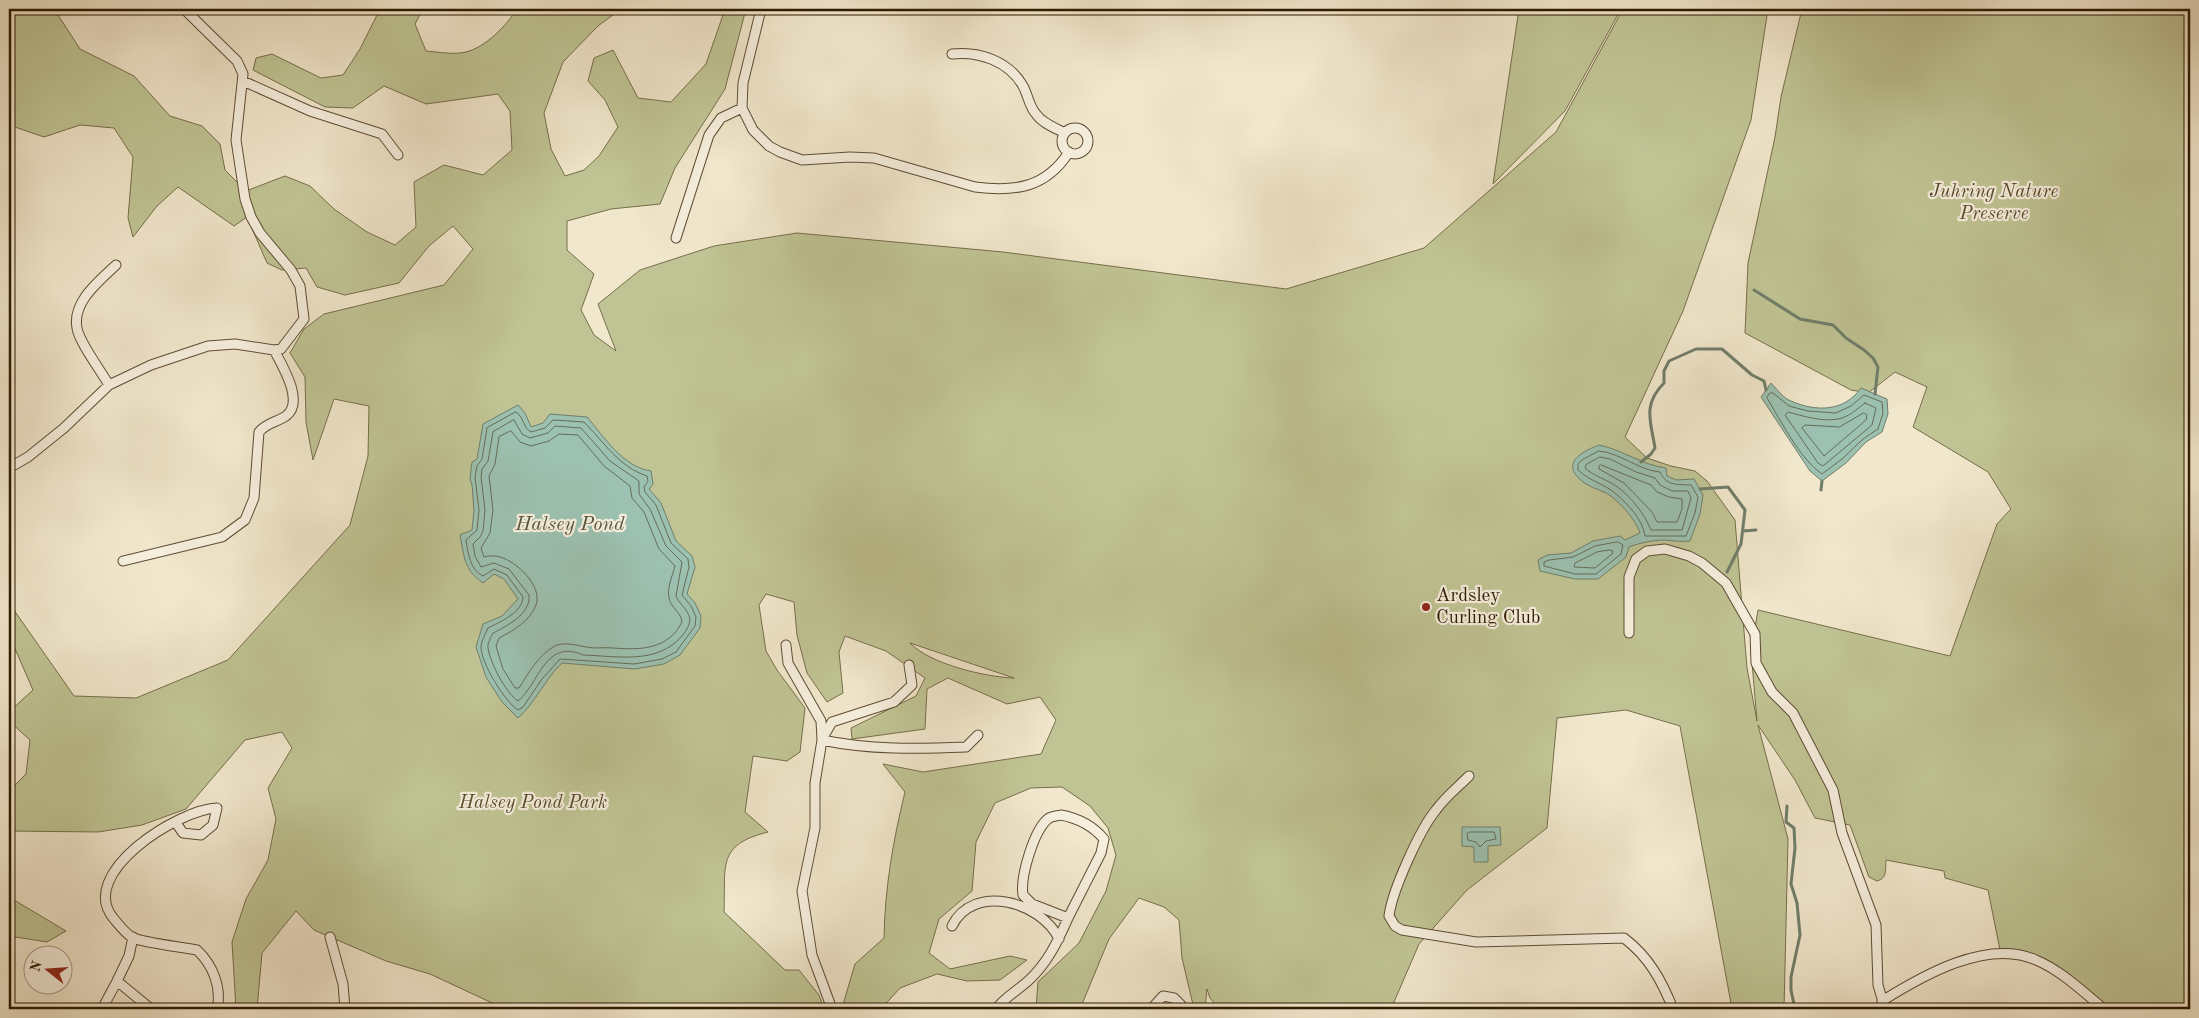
<svg xmlns="http://www.w3.org/2000/svg" width="2199" height="1018" viewBox="0 0 2199 1018" font-family="'Old Standard TT',serif">
  <style>
    .green { fill: #c0c494; stroke: #766e4a; fill-rule: evenodd }
    .water { fill: #9cc1b1; stroke: #707e6a }
    .lines { fill: none; stroke-linecap: round; stroke-linejoin: round }
    .shore { stroke: #646d58; stroke-width: 1 }
    .stream { stroke: #707e6a; stroke-width: 3 }
    .minor-casing { stroke: #5e4c33; stroke-width: 11 }
    .minor { stroke: #f6efde; stroke-width: 9 }
    .poi-dot { fill: #8f2418; stroke: #f6efde; stroke-width: 2 }
    .labels { text-anchor: middle; dominant-baseline: central; stroke-width: 4.5; stroke-linejoin: round; paint-order: stroke }
    .park-label { font-size: 19px; font-style: italic; fill: #594c2c; stroke: #f6efde }
    .poi-label { font-size: 19px; fill: #2d1900; stroke: #f6efde; text-anchor: start }
    .water-label { font-size: 20px; font-style: italic; fill: #54543e; stroke: #f6efde }
  </style>
  <rect width="100%" height="100%" fill="#f1e7cc"/>
  <filter id="stains"><feTurbulence type="fractalNoise" baseFrequency=".004" numOctaves="4"/><feColorMatrix values="0 0 0 0 .2 0 0 0 0 .09 0 0 0 0 .02 0 0 0 .5 -.17"/></filter>
  <radialGradient id="worn" r=".72"><stop offset=".6" stop-color="#630" stop-opacity="0"/><stop offset="1" stop-color="#630" stop-opacity=".3"/></radialGradient>
  <path class="green" d="M9 9H34L58 15 80 49 134 76 170 116 202 126 220 144 225 170 246 191 285 176 310 186 334 209 367 232 395 245 416 227 414 182 444 165 483 175 512 150 510 111 498 94 426 104 384 86 353 108 325 107 253 70 256 58 272 54 321 78 343 75 360 49 380 9H423L415 24 426 51C438 52 454 55 466 52 486 47 506 26 517 9H621L598 26 563 62 544 113 551 149 565 176 584 170 599 156 618 127 605 100 588 81 594 58 613 50 638 98 671 102 706 64 725 9H746L725 89 675 168 660 204 611 209 567 221V250L594 274 581 310 594 335 616 351 598 304 640 270 714 246 797 233 1003 252 1286 289 1424 248 1556 132 1623 9H1768L1751 120 1683 311 1625 437 1647 458 1671 466 1695 471 1707 481 1735 520 1747 668 1757 721 1751 651 1758 610 1950 656 1997 524 2011 509 1988 472 1913 427 1927 387 1895 372 1868 393 1851 390 1745 333 1748 263 1775 137 1781 97 1802 9H2190V1009H2105L2052 968 2001 955 1988 890 1945 878 1944 871 1886 860C1885 869 1888 878 1877 881L1869 877 1850 825 1815 818 1795 780 1758 725 1788 839 1784 1009H1732L1680 726 1626 710 1557 718 1547 828 1467 890 1419 944 1391 1009H1219L1210 998 1207 989 1205 1009H1194L1182 958 1179 920 1164 907 1139 898 1109 939 1080 1009H1036L1038 982 1079 943 1106 891 1116 855 1108 828 1090 806 1062 787 1031 788 995 803 976 842 972 891 939 919 929 953 950 969 1010 956 1027 960 1000 980 967 981 937 974 900 988 881 1009H845L842 1008 855 964 884 938C885 887 893 841 905 792L883 764 923 772 1041 754 1056 720 1040 697 1007 704 948 678 927 689 925 729 852 739 851 728 916 696 925 678 886 651 845 636 839 652 843 693 827 702 807 673 797 635 794 602 766 594 759 605 766 651 777 670 805 708 800 752 787 761 753 756 745 812 768 832C716 845 726 866 724 912L785 970H799L819 995 824 1009H505L430 974 386 961 314 930 296 911 262 953 257 1009H236L232 942 246 899 268 860 276 819 268 788 292 748 282 732 245 740 186 809 142 825 98 832 9 831V791L26 774 30 740 9 721V712L33 690 9 635V603L74 696 136 698 228 660 350 525 368 456 369 406 334 399 313 460 306 422 305 377 290 353 304 329 324 314 444 285 473 249 453 226 429 246 399 283 345 295 317 287 306 268 282 270 267 263 247 217 234 226 178 187 157 206 133 237 128 218 133 157 114 128 80 125 44 137 9 125ZM910 643 1014 678C985 677 930 664 910 643Z
    M1519 9H1621L1565 111 1493 184Z
    M9 896V897L66 931 47 942 9 936Z"/>
  <path class="water" d="M1771 383C1777 389 1783 398 1791 401 1816 412 1844 412 1861 388L1887 399 1888 414 1882 432 1866 442 1846 463 1822 481 1810 471 1761 397Z
    M518 405 525 413 531 427 543 423 550 414 587 417C604 437 623 467 651 471L653 484 649 489 661 503 676 541 692 556 695 567 687 594 695 603 701 616 700 628 680 655 664 664 635 669 562 663C545 679 536 702 518 718L502 702 486 677 476 647 483 624 502 616 518 599 504 579 494 574 483 583C464 570 464 556 460 535L472 530 474 510 472 485 470 479 472 462 477 459 483 424Z
    M1599 445C1623 450 1642 465 1666 468L1667 476 1676 480 1694 479 1703 495 1700 514 1690 541C1681 542 1674 541 1665 540 1653 540 1640 543 1629 547L1626 557 1598 579H1575L1540 571 1538 560 1547 555 1571 553 1593 541 1620 536 1625 540 1640 533C1636 520 1621 504 1611 496 1604 491 1594 489 1586 484 1559 466 1578 453 1599 445Z
    M1462 827H1500L1501 845 1488 846V862H1474V847L1462 846Z"/>
  <g class="lines">
    <path class="shore" d="M1770 393H1773L1789 406 1808 411 1836 413 1851 406 1864 395 1882 402 1883 413 1878 429 1863 439 1842 459 1822 474C1800 459 1781 421 1767 398Z
      M1865 403 1876 408 1872 425 1823 466 1818 463 1785 415 1788 412C1803 416 1822 422 1838 419 1849 417 1857 409 1865 403Z
      M516 412C524 417 523 428 531 432L545 428 553 420 584 422C604 442 619 467 647 476L648 481 644 487 645 492 656 505 671 543 688 559 689 567 682 595 691 606 696 617 695 626 676 652 662 659 634 664 560 659 542 679 523 707 518 710C505 702 481 663 481 647 481 641 486 633 488 628 500 622 522 613 523 597L507 575 494 569 483 576C470 570 468 553 466 540L477 530 479 510 475 477 477 466 482 459 487 428Z
      M1864 413 1867 415 1866 420 1824 456 1802 428 1805 425 1839 427Z
      M514 420 522 434 530 438 548 433 555 426 581 428 610 461 639 481V494L650 509 666 546 682 562 676 596C679 604 688 609 690 619 690 625 686 631 682 636 657 665 617 656 583 655 545 638 539 684 518 701 506 693 490 663 488 648 487 644 491 637 493 633 507 626 531 614 529 595L509 569 494 563 481 567 475 556 473 544 480 537 483 531 485 510 481 477 482 469 488 461 493 432Z
      M511 431 520 442 531 446 549 441 559 434 578 435 604 466 630 486 632 498 644 512 659 549 675 566C672 578 664 593 672 605 676 611 681 614 682 622 668 650 640 650 613 648 604 647 595 649 586 647 575 645 563 641 553 647 538 656 528 674 519 688H515L503 669 496 646 499 638C513 631 530 621 536 605 543 586 516 561 500 557 494 555 489 556 484 557L481 548 490 533 493 510 489 476 495 464 499 437Z
      M1599 451C1621 453 1638 470 1660 472 1667 487 1678 484 1691 485L1698 497 1695 513 1686 536H1645C1643 520 1628 504 1615 493 1604 484 1590 481 1578 470V464L1582 460Z
      M1600 457 1610 459 1636 472 1655 478 1660 485 1672 491H1688L1691 498 1682 530H1651C1645 515 1631 496 1616 486 1606 479 1595 477 1585 468L1586 465Z
      M1601 465 1651 485 1657 492 1669 497 1682 499V509L1677 522H1657L1652 512 1624 483 1599 469V466Z
      M1618 542 1623 545 1621 554 1596 574H1575L1544 566V562L1549 560 1573 557 1595 546Z
      M1610 550 1613 551 1612 554 1595 568 1574 567 1575 563 1597 552Z
      M1470 832H1494L1496 839 1486 841 1480 847 1476 842 1468 840 1467 834Z"/>
    <path class="stream" d="M1754 290 1800 319 1833 325 1846 338 1864 350 1873 358 1878 367 1875 394
      M1641 462 1651 454 1655 448C1651 422 1642 405 1664 383V371L1669 361 1696 349H1722L1752 375 1764 381 1766 390
      M1700 489 1728 487 1745 510 1741 544 1727 572
      M1821 490 1822 481
      M1743 531 1756 530
      M1787 806 1786 822 1794 828 1795 848 1791 884 1797 903 1800 935 1791 977V990L1795 1009"/>
    <defs>
      <path id="minor" d="M761 9 743 83 742 108 753 130 769 146 780 152 802 160 850 157 874 158 975 187C1015 192 1046 188 1069 152
        M952 54C979 51 1009 61 1023 86 1028 95 1029 106 1036 114 1042 123 1055 128 1065 133
        M243 81 310 111 382 134 398 155
        M1062 141a13 13 0 1 1 26 0a13 13 0 1 1-26 0Z
        M676 238 709 135 721 118 742 108
        M109 385C101 371 79 342 77 328 72 302 99 281 116 265
        M9 468 28 457 64 428 109 385 151 365 208 346 235 344 274 350 281 349 304 319 300 286 291 270 260 233 251 217 245 199 236 140 243 74 237 61 184 9
        M123 561 222 537 245 520 254 498 259 432C266 423 277 422 286 416 305 402 282 365 274 350
        M1629 633V577L1636 559 1647 551 1665 549 1689 556 1702 563 1726 583 1755 634 1756 663 1772 692 1793 713 1833 790 1842 833 1876 925 1878 985 1885 1009
        M786 645 788 663 821 721 822 740 815 783V828L802 891 812 955 832 1009
        M822 739 832 722 894 702 912 685 909 665
        M822 740C869 750 918 749 966 747L978 735
        M1469 776C1458 787 1445 797 1436 810 1420 829 1392 891 1389 916L1395 926 1402 930 1476 942 1624 938C1649 957 1662 981 1673 1009
        M1061 815C1077 818 1093 826 1104 839L1101 853 1068 918 1032 904 1023 895C1020 877 1034 829 1049 818 1053 816 1057 816 1061 815Z
        M176 823 183 833 201 835 213 825 217 808C179 809 75 874 114 919 119 925 126 934 133 938 146 943 181 947 197 950 213 965 222 988 217 1009
        M952 926C973 883 1041 901 1059 939
        M330 937 343 984 345 1009
        M117 981 129 956 133 937
        M1882 1001C1922 976 1987 938 2036 960 2062 971 2083 992 2104 1009
        M102 1009 117 981 151 1009
        M996 1009C1005 997 1017 991 1028 981 1047 964 1058 941 1068 918
        M1154 1009V1006L1163 996 1174 998 1182 1006 1181 1009"/>
    </defs>
    <use href="#minor" class="minor-casing"/>
    <use href="#minor" class="minor"/>
  </g>
  <circle class="poi-dot" cx="1426" cy="607" r="5"/>
  <g class="labels">
    <g class="park-label">
      <text x="1994" y="192">Juhring Nature<tspan x="1994" dy="22">Preserve</tspan></text>
      <text x="533" y="803">Halsey Pond Park</text>
    </g>
    <g class="poi-label">
      <text x="1436" y="596">Ardsley<tspan x="1436" dy="22">Curling Club</tspan></text>
    </g>
    <g class="water-label">
      <text x="570" y="525">Halsey Pond</text>
    </g>
  </g>
  <rect width="2199" height="1018" fill="none" stroke="#f1e7cc" stroke-width="30"/>
  <rect x="10" y="10" width="2179" height="998" fill="none" stroke="#2d1900" stroke-width="2.5"/>
  <rect x="15" y="15" width="2169" height="988" fill="none" stroke="#2d1900"/>
  <g transform="translate(48 970) rotate(287)"><circle r="24" fill="#f6efde" stroke="#a69985"/>
  <path d="M0-4L9 19L0 12L-9 19Z" fill="#8f2418"/>
  <text y="-8" font-size="14" font-weight="bold" text-anchor="middle" fill="#2d1900">N</text>
  </g>
  <rect width="100%" height="100%" filter="url(#stains)"/>
  <rect width="100%" height="100%" fill="url(#worn)"/>
</svg>
